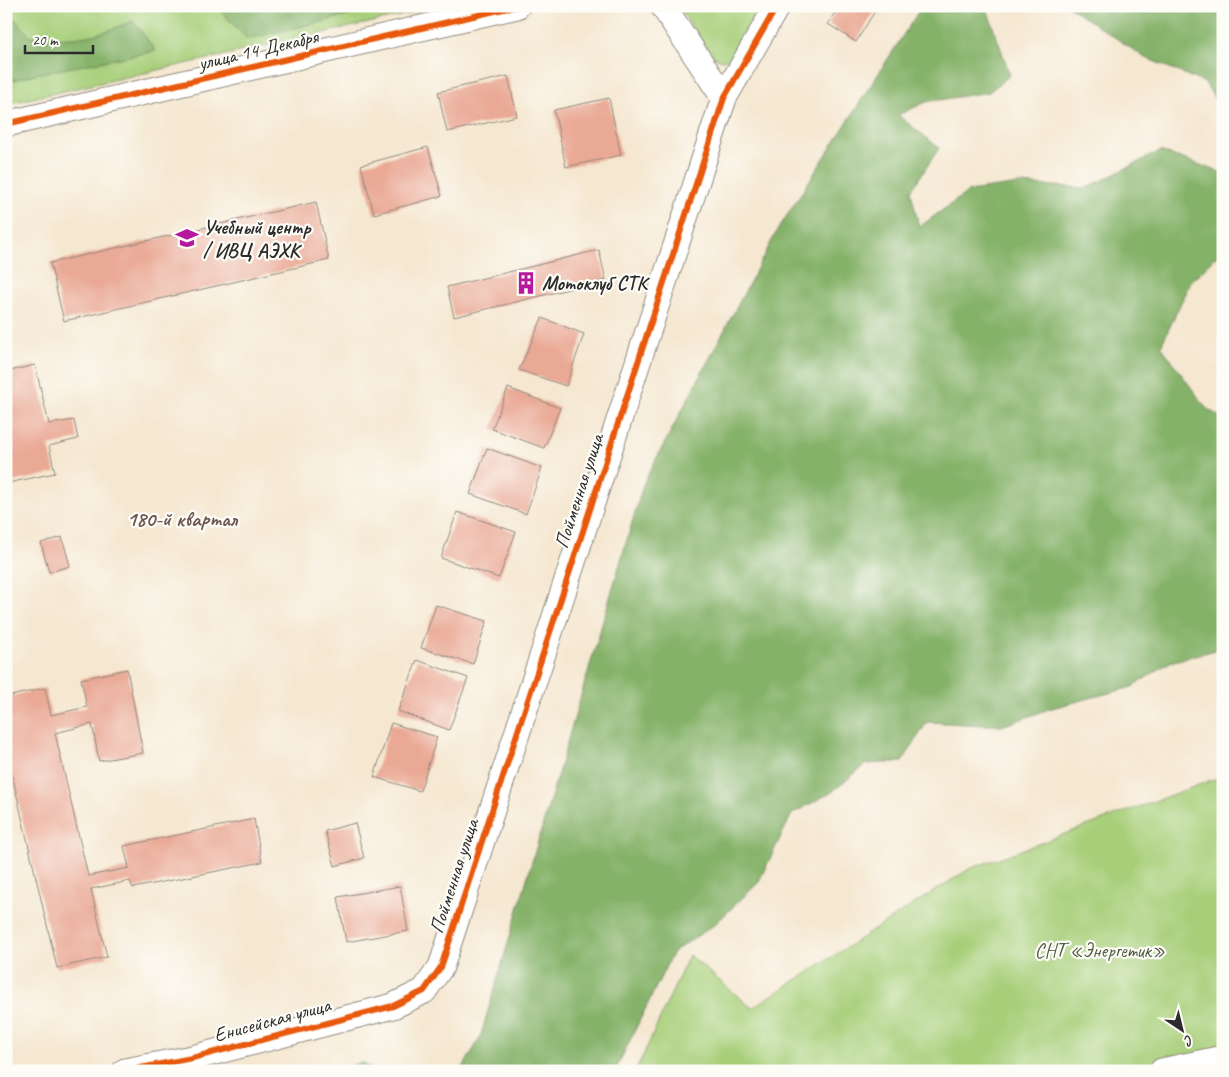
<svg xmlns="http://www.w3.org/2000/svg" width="1229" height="1077" viewBox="0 0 1229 1077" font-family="Caveat,sans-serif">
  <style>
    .green { fill: #a7cf79; stroke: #697d52 }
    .forest { fill: #85b269; stroke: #586e4a }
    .building { fill: #eaa995 }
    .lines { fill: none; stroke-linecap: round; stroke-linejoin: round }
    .minor-casing { stroke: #90897e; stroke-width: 27 }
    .minor { stroke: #fff; stroke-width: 25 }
    .cycleway-casing { stroke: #fdfcf7; stroke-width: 9 }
    .cycleway { stroke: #e8590c; stroke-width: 6 }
    .labels { text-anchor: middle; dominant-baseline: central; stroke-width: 4.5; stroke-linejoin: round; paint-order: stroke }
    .street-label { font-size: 20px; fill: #2b2b2b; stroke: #fdfcf7 }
    .poi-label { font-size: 20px; font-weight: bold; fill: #2b2b2b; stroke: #fdfcf7; text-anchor: start }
    .park-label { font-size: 20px; fill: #505c42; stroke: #fdfcf7 }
    .neighbourhood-label { font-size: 21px; font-weight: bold; fill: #6e5750; stroke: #fdfcf7 }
  </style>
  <rect width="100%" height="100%" fill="#fdfcf7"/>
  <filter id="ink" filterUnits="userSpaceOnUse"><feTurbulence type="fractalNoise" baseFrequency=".02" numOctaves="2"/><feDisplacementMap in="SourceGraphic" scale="10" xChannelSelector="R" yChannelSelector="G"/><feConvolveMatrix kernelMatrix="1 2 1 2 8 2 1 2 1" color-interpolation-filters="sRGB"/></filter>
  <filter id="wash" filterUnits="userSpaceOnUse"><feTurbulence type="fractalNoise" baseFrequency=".0096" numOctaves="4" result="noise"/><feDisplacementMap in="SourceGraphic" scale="20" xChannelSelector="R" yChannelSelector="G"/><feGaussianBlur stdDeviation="1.12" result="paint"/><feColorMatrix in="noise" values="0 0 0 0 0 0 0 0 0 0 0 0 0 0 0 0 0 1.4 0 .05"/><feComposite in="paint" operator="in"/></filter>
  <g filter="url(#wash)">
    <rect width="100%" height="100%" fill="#f5e7d0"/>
    <path class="green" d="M6 6H444L6 104Z
      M678 6H764L734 57C723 63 716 59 708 51Z
      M1223 776V1071H636L689 955 752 1008 969 869Z"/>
    <path class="forest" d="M219 6H389L247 39 218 8Z
      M922 6H986L1010 75 989 92 926 102 898 115 939 148 911 191 919 227 969 191 1019 184 1087 188 1160 151 1223 173V250L1190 283 1161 346 1206 408 1223 419V648L1170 662 1132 687 1052 708 1002 726 927 722 902 762 866 764 832 792 792 814 758 883 714 925 673 952 615 1071H461L480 1038 644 482 777 231Z
      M1068 6H1223V112L1205 83 1144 57Z
      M6 9 30 36C76 41 91 38 133 21L156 51 36 74 6 82Z
      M362 1062 375 1071H342V1069Z"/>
    <g id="blocks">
      <path class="building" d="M839 6H878L856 42 828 24Z
        M508 76 517 116 447 132 438 92Z
        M609 98 621 155 566 167 554 110Z
        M428 147 442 196 374 214 361 165Z
        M316 202 329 260 64 321 50 263Z
        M599 250 606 280 454 317 447 287Z
        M542 318 584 334 566 386 519 370Z
        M35 365 49 424 74 420 78 439 49 446 55 473 8 483 6 455 11 454 6 435V372Z
        M508 388 560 408 544 448 492 429Z
        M487 448 542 468 526 514 470 494Z
        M457 512 516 532 499 578 441 558Z
        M62 537 70 566 49 572 41 543Z
        M436 605 487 621 473 664 421 648Z
        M417 660 468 678 449 730 398 711Z
        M127 669 143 753 99 761 92 724 55 733 88 876 129 868 124 846 254 819 262 862 133 888 130 881 91 889 107 957 57 968 6 749V697L45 688 51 715 87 707 81 679Z
        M391 723 437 737 420 791 374 777Z
        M355 823 364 858 335 866 325 831Z
        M400 886 408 931 346 942 338 897Z"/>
    </g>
  </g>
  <g filter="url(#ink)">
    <use href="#blocks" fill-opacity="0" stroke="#90897e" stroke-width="1"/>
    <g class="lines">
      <defs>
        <path id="minor" d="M663 6 724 98
          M6 124 517 6
          M125 1071 192 1058 393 1006 424 991 441 967 724 98 777 6
          M1162 1071 1223 1058"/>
      </defs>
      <use href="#minor" class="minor-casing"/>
      <use href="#minor" class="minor"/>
      <defs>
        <path id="cycleway" d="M6 124 517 6
          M125 1071 192 1058 393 1006 424 991 441 967 724 98 777 6"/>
      </defs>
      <use href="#cycleway" class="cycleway-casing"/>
      <use href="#cycleway" class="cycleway"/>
    </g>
  </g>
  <defs>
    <symbol id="school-bare" viewBox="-9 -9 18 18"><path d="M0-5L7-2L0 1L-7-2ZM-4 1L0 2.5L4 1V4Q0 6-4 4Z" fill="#b5179e" stroke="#fdfcf7" stroke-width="2.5" paint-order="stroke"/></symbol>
    <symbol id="building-bare" viewBox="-9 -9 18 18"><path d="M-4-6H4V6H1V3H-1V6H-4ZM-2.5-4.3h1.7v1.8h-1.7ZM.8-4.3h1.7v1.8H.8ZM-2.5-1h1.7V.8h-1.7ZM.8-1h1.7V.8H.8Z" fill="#b5179e" stroke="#fdfcf7" stroke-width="2.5" paint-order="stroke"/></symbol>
  </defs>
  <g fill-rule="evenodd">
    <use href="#school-bare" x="171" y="222" width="32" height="32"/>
    <use href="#building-bare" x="510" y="267" width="32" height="32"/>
  </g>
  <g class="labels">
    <g class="street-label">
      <text transform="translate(258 50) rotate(-13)">улица 14 Декабря</text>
      <text transform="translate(579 491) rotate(-72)">Пойменная улица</text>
      <text transform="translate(454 876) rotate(-72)">Пойменная улица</text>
      <text transform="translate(272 1020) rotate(-15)">Енисейская улица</text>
    </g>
    <g class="poi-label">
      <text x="203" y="227">Учебный центр<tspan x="203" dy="23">/ ИВЦ АЭХК</tspan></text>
      <text x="542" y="283">Мотоклуб СТК</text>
    </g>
    <g class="park-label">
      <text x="1100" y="950">СНТ «Энергетик»</text>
    </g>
    <g class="neighbourhood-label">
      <text x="182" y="519">180-й квартал</text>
    </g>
  </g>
  <rect width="1229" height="1077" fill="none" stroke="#fdfcf7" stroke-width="25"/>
  <g transform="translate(1182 1030) rotate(145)" stroke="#fdfcf7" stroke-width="4" paint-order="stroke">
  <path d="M0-4L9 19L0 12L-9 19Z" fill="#2b2b2b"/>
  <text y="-8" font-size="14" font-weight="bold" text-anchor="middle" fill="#2b2b2b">С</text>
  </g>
  <path d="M25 45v8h68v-8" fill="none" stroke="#2b2b2b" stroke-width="2.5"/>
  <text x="32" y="45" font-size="15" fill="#2b2b2b" stroke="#fdfcf7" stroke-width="4" paint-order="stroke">20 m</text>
</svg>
